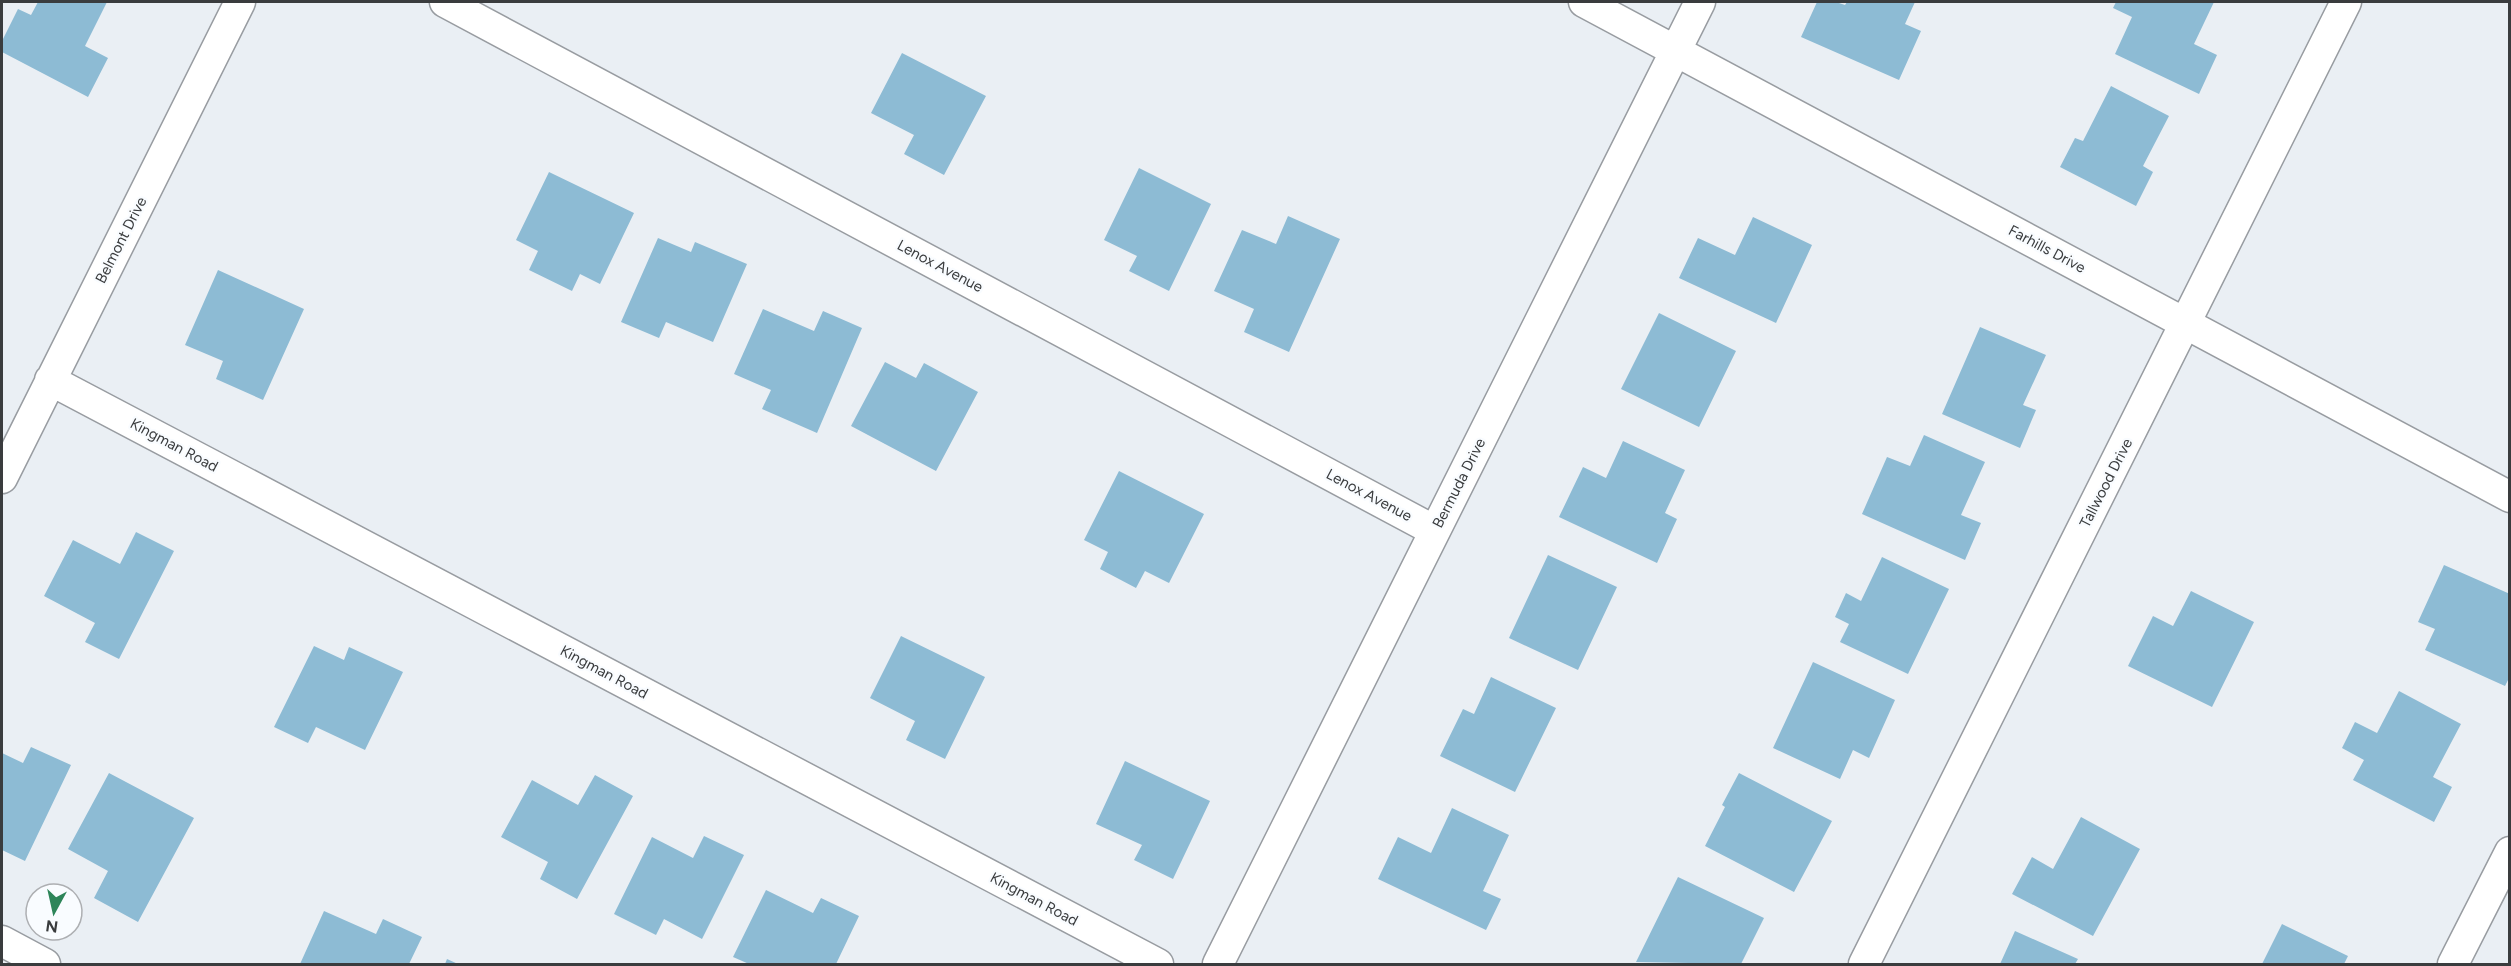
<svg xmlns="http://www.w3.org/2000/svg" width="2511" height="966" viewBox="0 0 2511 966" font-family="Figtree,sans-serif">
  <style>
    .building { fill: #8dbbd4 }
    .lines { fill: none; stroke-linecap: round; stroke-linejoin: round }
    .minor-casing { stroke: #989ca1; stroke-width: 33 }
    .minor { stroke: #fff; stroke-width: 30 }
    .labels { text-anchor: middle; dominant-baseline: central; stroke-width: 4.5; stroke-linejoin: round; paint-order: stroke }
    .street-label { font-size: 15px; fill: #3a3c3e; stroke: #f9fcff }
  </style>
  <rect width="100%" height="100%" fill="#eaeff4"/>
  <path class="building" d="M38 2H107L85 46 108 58 88 97 2 52V41L18 9 31 15Z
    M1817 2H1836L1845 5 1847 2H1915L1905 24 1921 31 1899 80 1801 37Z
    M2116 2H2214L2194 44 2217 55 2199 94 2115 54 2132 17 2113 8Z
    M902 53 986 96 944 175 904 154 914 135 871 113Z
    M2111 86 2169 116 2143 166 2153 172 2136 206 2060 167 2075 138 2083 141Z
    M1139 168 1211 204 1169 291 1129 271 1137 256 1104 240Z
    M549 172 634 213 600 284 580 274 572 291 529 270 538 251 516 240Z
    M1288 216 1340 239 1289 352 1244 332 1254 309 1214 291 1242 230 1276 244Z
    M1753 217 1812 245 1776 323 1679 278 1698 238 1735 255Z
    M658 238 691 252 695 242 747 264 713 342 666 322 659 338 621 322Z
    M218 270 304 309 263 400 216 379 223 361 185 345Z
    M763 309 814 331 823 311 862 328 817 433 762 409 771 390 734 374Z
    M1659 313 1736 351 1699 427 1621 389Z
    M1980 327 2046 355 2023 405 2036 410 2020 448 1942 414Z
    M885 362 916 378 924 363 978 392 936 471 851 426Z
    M1924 435 1985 462 1961 515 1981 523 1965 560 1862 514 1887 457 1910 466Z
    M1623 441 1685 470 1665 513 1677 519 1657 563 1559 517 1583 467 1606 478Z
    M1119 471 1204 514 1169 583 1145 571 1136 588 1100 569 1108 552 1084 540Z
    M136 532 174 551 119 659 85 642 95 623 44 596 73 540 120 564Z
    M1548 555 1617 587 1578 670 1509 638Z
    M1882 557 1949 589 1908 674 1840 642 1849 624 1835 617 1846 593 1861 601Z
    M2444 565 2510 594V676L2505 686 2425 650 2435 629 2418 622Z
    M2191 591 2254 622 2212 707 2128 666 2153 616 2173 626Z
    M901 636 985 677 945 759 906 740 915 721 870 698Z
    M314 646 344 660 349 647 403 672 365 750 316 727 308 743 274 727Z
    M1813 662 1895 700 1869 758 1853 750 1840 779 1773 748Z
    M1491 677 1556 708 1515 792 1440 756 1463 709 1474 714Z
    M2399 691 2461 724 2433 777 2452 787 2434 822 2353 780 2364 760 2342 748 2355 722 2377 733Z
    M31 747 71 765 25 861 2 850V753L23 763Z
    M1125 761 1210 801 1173 879 1134 860 1142 845 1096 824Z
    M109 773 194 818 138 922 94 898 108 871 68 849Z
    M1739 773 1832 821 1794 892 1705 846 1725 807 1722 805Z
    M595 775 633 796 577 899 540 879 548 862 501 837 532 780 578 805Z
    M1452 808 1509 835 1483 891 1501 899 1486 930 1378 879 1398 837 1431 853Z
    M2081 817 2140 849 2093 936 2012 894 2032 857 2053 869Z
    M704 836 744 855 702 939 664 919 656 935 614 914 652 837 693 858Z
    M1678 877 1764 918 1741 964 1636 962Z
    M766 890 813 913 821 898 859 916 836 964H749L733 957Z
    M324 911 376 934 383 919 422 937 409 964H300Z
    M2282 924 2348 956 2344 964H2262Z
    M2015 931 2078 959 2075 964H2000Z
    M447 959 458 964H445Z"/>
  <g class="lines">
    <defs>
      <path id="minor" d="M445 2 1435 531
        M1584 2 2510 497
        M50 380 1158 964
        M2 478 240 2
        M2 941 45 964
        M1218 964 1700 2
        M1864 964 2346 2
        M2453 964 2510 852"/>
    </defs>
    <use href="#minor" class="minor-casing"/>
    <use href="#minor" class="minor"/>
  </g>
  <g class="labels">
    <g class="street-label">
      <text transform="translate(121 240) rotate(-63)">Belmont Drive</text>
      <text transform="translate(2047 249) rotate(28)">Farhills Drive</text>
      <text transform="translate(940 266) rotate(28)">Lenox Avenue</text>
      <text transform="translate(174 445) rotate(28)">Kingman Road</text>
      <text transform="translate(1459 483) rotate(-63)">Bermuda Drive</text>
      <text transform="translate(2106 483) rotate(-63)">Tallwood Drive</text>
      <text transform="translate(1369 495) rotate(28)">Lenox Avenue</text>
      <text transform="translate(604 672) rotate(28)">Kingman Road</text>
      <text transform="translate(1034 899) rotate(28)">Kingman Road</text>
    </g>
  </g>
  <rect width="2511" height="966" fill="none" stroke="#3a3c3e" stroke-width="6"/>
  <g transform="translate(54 912) rotate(188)"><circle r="28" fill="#f9fcff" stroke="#adafb2" stroke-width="1.5"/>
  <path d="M0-4.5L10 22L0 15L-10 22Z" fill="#2d8559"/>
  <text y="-9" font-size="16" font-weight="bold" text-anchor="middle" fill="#3a3c3e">N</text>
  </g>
</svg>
